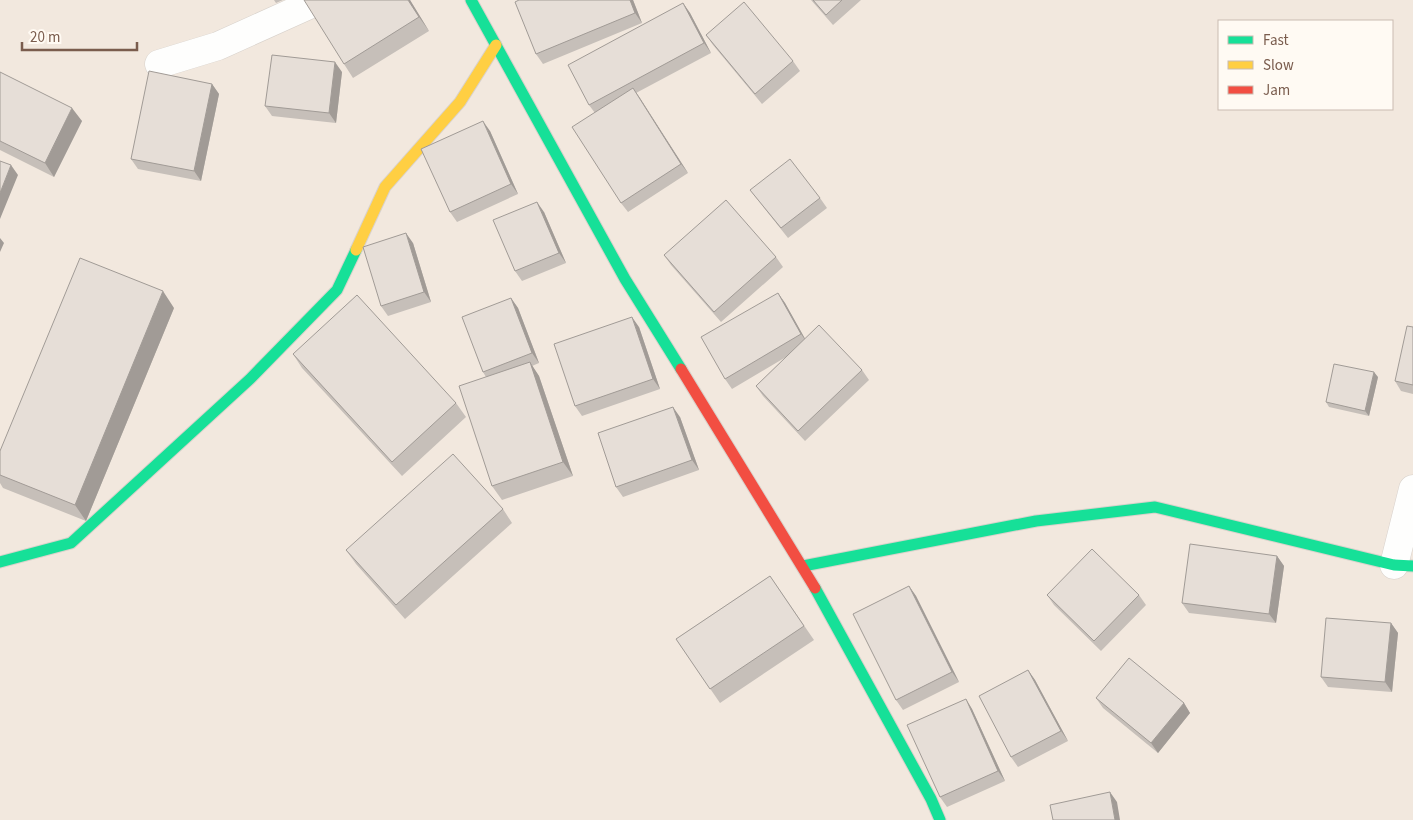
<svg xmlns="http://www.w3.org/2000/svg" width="1413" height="820" viewBox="0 0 1413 820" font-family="'Source Sans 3',sans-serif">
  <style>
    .residential { fill: #f2e8de; fill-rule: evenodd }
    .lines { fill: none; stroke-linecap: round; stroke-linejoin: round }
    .street-casing { stroke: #d7d1cb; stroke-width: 29 }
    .fast-casing { stroke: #d9d2cb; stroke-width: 13 }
    .slow-casing { stroke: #d9d2cb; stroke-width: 13 }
    .jam-casing { stroke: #d9d2cb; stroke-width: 13 }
    .street { stroke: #fefefd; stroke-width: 28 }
    .fast { stroke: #16e098; stroke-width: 11 }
    .slow { stroke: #ffcf43; stroke-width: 11 }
    .jam { stroke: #f24e42; stroke-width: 11 }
    .wall { fill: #c6bfb9 }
    .shaded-wall { fill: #a19b96 }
    .building { fill: #e6ded7; stroke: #a19b96 }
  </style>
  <rect width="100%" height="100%" fill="#f9f5f0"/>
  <path class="residential" d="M0 0H1413V820H0ZM1219 21H1392V109H1219Z"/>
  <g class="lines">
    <defs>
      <path id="street" d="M159 64 218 46 320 0
        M1394 565 1413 489"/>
      <path id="fast" d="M471 0 625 279 681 369
        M0 562 71 543 250 379 337 290 356 250
        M803 566 1036 521 1155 507 1394 565 1413 566
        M815 588 931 799 940 820"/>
      <path id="slow" d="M356 250 385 187 460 102 496 45"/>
      <path id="jam" d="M681 369 815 588"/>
    </defs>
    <use href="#street" class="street-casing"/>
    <use href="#fast" class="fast-casing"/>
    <use href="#slow" class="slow-casing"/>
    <use href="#jam" class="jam-casing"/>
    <use href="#street" class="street"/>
    <use href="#fast" class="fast"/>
    <use href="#slow" class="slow"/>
    <use href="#jam" class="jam"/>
  </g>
  <path class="wall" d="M274 0H283L276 3Z
    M410 0 429 31 353 78 344 64Z
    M519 0H633L642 23 543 64 536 54Z
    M811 0H861L833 25Z
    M683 3 690 13 711 53 636 93 688 173 628 212 621 203 595 113 589 105Z
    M706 35 793 61 800 71 762 104 713 45Z
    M0 72 82 121 54 177 0 150Z
    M342 72 336 123 272 116 265 106Z
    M212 84 219 94 201 181 138 169 131 159Z
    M490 131 518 194 457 222 450 212Z
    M750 190 820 198 827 208 788 238Z
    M544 212 566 263 522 281 515 271Z
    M413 243 431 302 388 316 381 306Z
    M664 255 776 257 783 267 721 322 671 265Z
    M778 293 785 303 805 339 862 370 869 380 805 441 763 396 756 386 786 357 732 389 725 379Z
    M511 298 518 308 539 363 532 366 539 376 573 476 502 500 492 486 486 377 483 372Z
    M174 308 86 521 3 488 0 483V451Z
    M639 327 660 389 582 416 575 406Z
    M1413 327V394L1401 391 1395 381Z
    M293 354 456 403 466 417 402 476 302 368Z
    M1378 377 1369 416 1329 407 1326 402Z
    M680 417 699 470 623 497 616 487Z
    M503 509 512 523 405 619 356 564 346 550Z
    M1277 556 1284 566 1276 623 1189 613 1182 603Z
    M770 576 814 640 720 703 676 639Z
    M909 586 916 596 959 682 903 710 896 700Z
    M1047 595H1139L1146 605 1101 651 1054 605Z
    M1391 623 1398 633 1392 692 1328 687 1321 677Z
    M1028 670 1035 680 1068 741 1018 767 1011 757Z
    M1096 698 1184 703 1190 713 1158 753 1103 708Z
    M966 699 972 709 1005 781 947 807 940 797Z"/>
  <path class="shaded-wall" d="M408 0H410L429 31 419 17Z
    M630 0H633L642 23 635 13Z
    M683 3 690 13 711 53 704 43Z
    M335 62 342 72 336 123 329 113Z
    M212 84 219 94 201 181 194 171Z
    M633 88 640 98 688 173 681 164Z
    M72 108 82 121 54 177 45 163Z
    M483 121 490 131 518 194 511 184Z
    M11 165 18 175 0 219V193Z
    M537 202 544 212 566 263 559 253Z
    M406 233 413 243 431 302 424 292Z
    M0 238 4 243 0 252Z
    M163 291 174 308 86 521 75 505Z
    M778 293 785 303 808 344 801 334Z
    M511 298 518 308 539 363 532 353Z
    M632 317 639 327 660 389 653 379Z
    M530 362 539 376 573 476 563 462Z
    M1374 372 1378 377 1369 416 1365 411Z
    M673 407 680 417 699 470 692 460Z
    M1277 556 1284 566 1276 623 1269 614Z
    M909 586 916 596 959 682 952 672Z
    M1391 623 1398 633 1392 692 1385 682Z
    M1028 670 1035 680 1068 741 1061 731Z
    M966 699 972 709 1005 781 998 771Z
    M1184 703 1190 713 1158 753 1151 743Z
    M1110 792 1117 802 1120 820H1115Z"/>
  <path class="building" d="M304 0H408L419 17 344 64Z
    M519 0H630L635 13 536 54 515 2Z
    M813 0H842L826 15Z
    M744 2 793 61 755 94 706 35Z
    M683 3 704 43 589 105 568 65Z
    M272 55 335 62 329 113 265 106Z
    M149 71 212 84 194 171 131 159Z
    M0 72 72 108 45 163 0 141Z
    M633 88 681 164 621 203 572 127Z
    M483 121 511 184 450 212 421 149Z
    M790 159 820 198 781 228 750 190Z
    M0 161 11 165 0 193Z
    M726 200 776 257 714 312 664 255Z
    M537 202 559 253 515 271 493 220Z
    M406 233 424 292 381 306 363 247Z
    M80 258 163 291 75 505 0 475V451Z
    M778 293 801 334 725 379 701 337Z
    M357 295 456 403 392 462 293 354Z
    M511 298 532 353 483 372 462 317Z
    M632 317 653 379 575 406 554 344Z
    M819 325 862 370 798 431 756 386Z
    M1407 326 1413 327V385L1395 381Z
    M530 362 563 462 492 486 459 386Z
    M1334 364 1374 372 1365 411 1326 402Z
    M673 407 692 460 616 487 598 433Z
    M453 454 503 509 396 605 346 550Z
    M1190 544 1277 556 1269 614 1182 603Z
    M1092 549 1139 595 1094 641 1047 595Z
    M770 576 804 626 710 689 676 639Z
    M909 586 952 672 896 700 853 614Z
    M1326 618 1391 623 1385 682 1321 677Z
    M1129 658 1184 703 1151 743 1096 698Z
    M1028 670 1061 731 1011 757 979 696Z
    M966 699 998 771 940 797 907 725Z
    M1110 792 1115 820H1053L1050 805Z"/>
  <rect x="1218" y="20" width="175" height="90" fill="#fffaf3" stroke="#cabbb1"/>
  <rect x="1228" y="36" width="25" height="8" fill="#16e098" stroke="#cabbb1"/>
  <text x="1263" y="45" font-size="15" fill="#7a5c4d">Fast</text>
  <rect x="1228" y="61" width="25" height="8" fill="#ffcf43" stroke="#cabbb1"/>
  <text x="1263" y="70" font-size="15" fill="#7a5c4d">Slow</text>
  <rect x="1228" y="86" width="25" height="8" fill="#f24e42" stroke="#cabbb1"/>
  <text x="1263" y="95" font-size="15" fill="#7a5c4d">Jam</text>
  <path d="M22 42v8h115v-8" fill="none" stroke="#7a5c4d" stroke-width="2.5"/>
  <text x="30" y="42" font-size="15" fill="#7a5c4d" stroke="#fffaf3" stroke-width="4" paint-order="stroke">20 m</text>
</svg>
